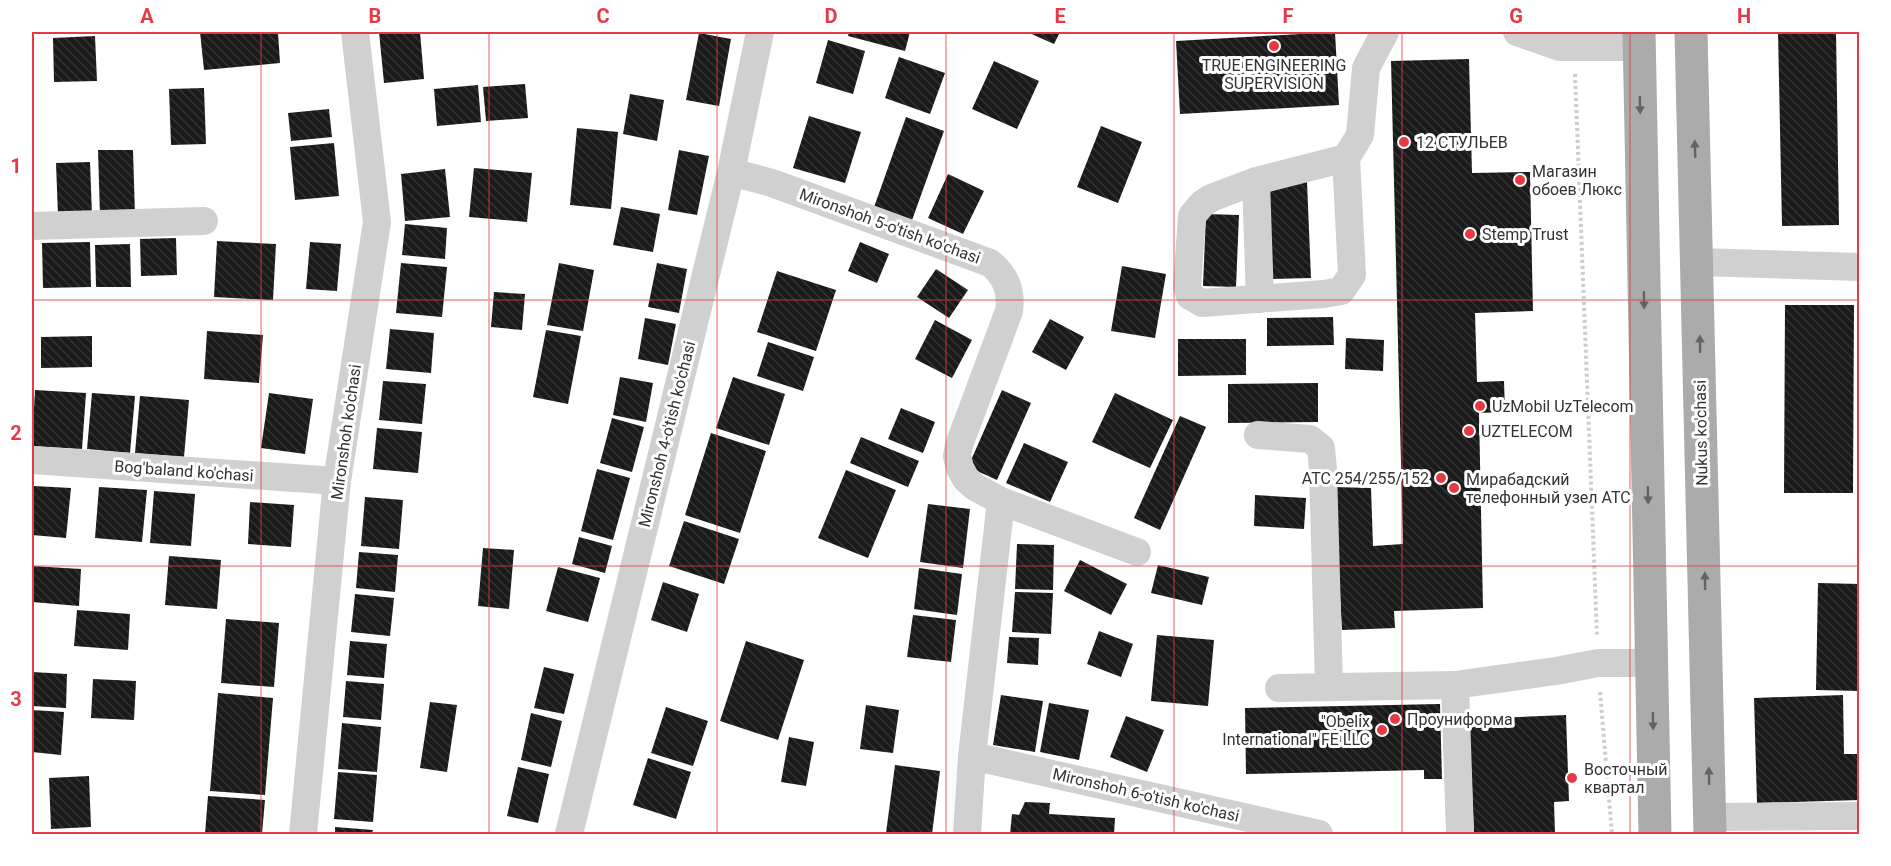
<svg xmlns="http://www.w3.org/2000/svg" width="1891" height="866" viewBox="0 0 1891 866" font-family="Roboto,sans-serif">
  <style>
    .building { fill: url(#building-back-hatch) }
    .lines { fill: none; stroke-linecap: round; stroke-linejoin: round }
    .path { stroke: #cdcdcd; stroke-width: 4; stroke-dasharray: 3 3; stroke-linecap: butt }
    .minor { stroke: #d0d0d0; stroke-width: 28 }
    .major { stroke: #ababab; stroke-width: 33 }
    .oneway { fill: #636363 }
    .grid { fill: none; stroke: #e63946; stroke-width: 1.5; stroke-opacity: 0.55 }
    .poi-dot { fill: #e63946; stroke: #fff; stroke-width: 2 }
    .labels { text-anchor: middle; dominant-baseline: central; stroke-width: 6; stroke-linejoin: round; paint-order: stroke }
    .poi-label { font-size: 16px; fill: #333; stroke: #fff; text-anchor: start }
    .street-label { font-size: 16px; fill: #333; stroke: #fff }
    .neatline { fill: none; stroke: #e63946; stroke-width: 2 }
    .grid-label { font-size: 20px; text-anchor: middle; font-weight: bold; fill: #e63946 }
  </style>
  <defs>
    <pattern id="building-back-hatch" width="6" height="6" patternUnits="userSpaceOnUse" patternTransform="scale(1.5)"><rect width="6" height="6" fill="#1a1a1a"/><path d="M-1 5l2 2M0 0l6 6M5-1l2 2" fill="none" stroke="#333"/></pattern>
  </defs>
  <rect width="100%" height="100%" fill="#fff"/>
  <path class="building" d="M200 32H278L280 63 204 70Z
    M379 32H420L424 79 384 83Z
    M849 32H910L905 51 848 36Z
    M1027 32H1060L1054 44Z
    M1335 32 1339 105 1180 114 1176 41Z
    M1778 32H1836L1839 225 1782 226Z
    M699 33 731 39 719 106 686 100Z
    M95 36 97 81 54 82 53 38Z
    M828 40 865 51 853 94 816 83Z
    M899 57 945 73 930 114 885 98Z
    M1469 59 1472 173 1530 172 1533 311 1475 313 1477 382 1504 381 1505 412 1479 413 1483 608 1394 611 1395 628 1342 630 1334 487 1371 488 1373 546 1403 544 1391 61Z
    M994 61 1039 81 1017 129 972 109Z
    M525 84 528 118 486 121 483 87Z
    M478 85 481 122 437 126 434 89Z
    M204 88 206 144 171 145 169 89Z
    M630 94 664 100 657 141 623 134Z
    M329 109 332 137 291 141 288 113Z
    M809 116 861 132 845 183 793 168Z
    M906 117 944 131 911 223 873 210Z
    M1101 126 1142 142 1118 203 1077 187Z
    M577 128 618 132 611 209 570 205Z
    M334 143 339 196 295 200 290 147Z
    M98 150H133L135 215 100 216Z
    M679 150 709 156 697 215 668 210Z
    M90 162 92 215 58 216 56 163Z
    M474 168 532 173 527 222 469 217Z
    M445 169 450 217 405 221 401 174Z
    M948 174 984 191 963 234 928 218Z
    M1307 182 1311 278 1271 279 1268 183Z
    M621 207 660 214 653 252 613 245Z
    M1206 214 1239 215 1236 287 1203 286Z
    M405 224 447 228 445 259 402 255Z
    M176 238 177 275 141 276 140 239Z
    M217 241 276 244 273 300 214 297Z
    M90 242 91 287 43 288 42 243Z
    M310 242 341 244 337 291 306 289Z
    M860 242 889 254 877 283 848 271Z
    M130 244 131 287H96L95 245Z
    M401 263 447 267 442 317 396 313Z
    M559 263 594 270 583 331 547 325Z
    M657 263 687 269 679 313 648 307Z
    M1122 266 1166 274 1155 338 1111 331Z
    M936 269 968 290 949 318 917 297Z
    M777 271 836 290 816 351 757 332Z
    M494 292 525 294 522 330 491 327Z
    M1785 305H1854L1853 493H1784Z
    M1333 317 1334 345 1267 346V318Z
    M645 318 676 324 668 365 638 359Z
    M1050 319 1084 337 1066 370 1032 352Z
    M935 320 972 340 952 378 915 359Z
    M390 329 434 333 431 373 386 369Z
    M546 330 581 336 568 404 533 397Z
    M207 331 263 335 259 383 204 379Z
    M92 336V367L41 368V337Z
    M1346 338 1384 340 1383 371 1345 369Z
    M1178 339H1246V375L1178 376Z
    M768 342 814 357 803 391 757 376Z
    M620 377 653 383 646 422 613 415Z
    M733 377 785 394 769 445 716 428Z
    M383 381 426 384 422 424 379 420Z
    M1318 383V422L1228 423V384Z
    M35 390 86 393 82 449 32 446Z
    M1002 390 1031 403 997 480 968 467Z
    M92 393 135 396 130 453 87 449Z
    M269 393 313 399 305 454 261 448Z
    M1115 393 1173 420 1150 468 1092 442Z
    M140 396 189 400 184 457 135 453Z
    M901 408 935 422 923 453 888 439Z
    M1180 416 1206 427 1160 530 1134 518Z
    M612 418 644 427 632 472 600 463Z
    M377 428 422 432 418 473 373 469Z
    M711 433 766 451 740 533 685 515Z
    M861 437 919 461 908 487 850 463Z
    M1024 443 1068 462 1050 502 1006 483Z
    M597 469 630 478 613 540 581 531Z
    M846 470 896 490 868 558 818 538Z
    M34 486 71 488 66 538 32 535Z
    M99 487 147 490 142 542 95 538Z
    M154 491 195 494 191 546 150 543Z
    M1255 495 1306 498 1304 529 1254 526Z
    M365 497 403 500 399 549 361 546Z
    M250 502 294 505 291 547 248 544Z
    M928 504 970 509 963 568 920 562Z
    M684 521 739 539 724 584 669 566Z
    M579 537 612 546 605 573 572 564Z
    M1017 544 1054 545 1053 590 1015 589Z
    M483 548 514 550 509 609 478 606Z
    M359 552 398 555 395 592 356 588Z
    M169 556 221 560 217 609 165 605Z
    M1080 560 1127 584 1111 615 1064 591Z
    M1158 565 1209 577 1202 605 1151 593Z
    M32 566 81 569 79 606 32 602Z
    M558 567 600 578 588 622 546 611Z
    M919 568 962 574 957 615 914 609Z
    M663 582 699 594 687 632 651 620Z
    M1818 583 1860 584V691L1816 690Z
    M1015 592 1053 593 1051 634 1012 632Z
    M355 594 394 598 390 636 351 632Z
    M77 610 130 614 128 650 74 646Z
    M913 615 956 620 951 662 907 657Z
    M226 619 279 623 274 687 221 683Z
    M1099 631 1133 644 1121 677 1087 664Z
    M1157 635 1214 640 1208 706 1151 701Z
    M1009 637 1039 638 1038 665 1007 663Z
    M350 641 387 644 384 678 347 675Z
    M746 641 804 660 778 740 720 721Z
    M544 667 574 674 564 714 534 708Z
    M32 672 67 674 66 708 32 706Z
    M93 679 136 681 134 720 91 718Z
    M346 681 384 684 381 720 343 717Z
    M218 693 273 698 265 795 210 791Z
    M1001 695 1043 701 1035 752 993 745Z
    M1843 695 1844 754H1860V800L1757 803 1754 698Z
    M430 702 457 705 447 772 420 768Z
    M1049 703 1089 710 1079 760 1040 752Z
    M1440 704 1442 779H1424V770L1246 774 1245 708Z
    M866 705 899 710 893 753 860 749Z
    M666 707 708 721 693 766 651 753Z
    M32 710 64 712 61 755 32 752Z
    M531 713 562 721 551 767 521 760Z
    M1566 715 1569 801 1554 802 1555 834H1474L1469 719Z
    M1126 716 1164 730 1147 772 1110 757Z
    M342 723 381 727 377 772 338 769Z
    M789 737 814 742 806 786 781 782Z
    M648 758 691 772 676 819 633 805Z
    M895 765 940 771 932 834 886 833Z
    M518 767 549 774 538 823 507 816Z
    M338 772 377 775 373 822 334 819Z
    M89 776 91 827 51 829 49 778Z
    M208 796 265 800 262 834H205Z
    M1025 802 1050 803 1049 814 1115 818 1114 834H1010L1012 814 1019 815Z
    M335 827 373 830 372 834H335Z"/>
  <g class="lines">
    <path class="path" d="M1575 74 1597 636
      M1600 692 1612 834"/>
    <path class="minor" d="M1517 32 1560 47H1639
      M1346 158 1256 181 1211 198 1202 204 1192 216 1187 286 1190 296 1202 303 1324 294 1341 291 1352 275 1346 158 1360 135 1366 68 1385 32
      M731 172 772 183 990 263C1006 276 1012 291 1009 311L959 445 957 456 960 468 966 479 975 487 1001 501 1137 552
      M1256 181 1260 299
      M32 226 204 221
      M1698 262 1860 267
      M1258 435 1310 439 1321 448 1323 469 1329 687
      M32 460 337 481
      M1279 688 1455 685
      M972 756 1319 834
      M1709 817 1860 816
      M303 834 337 481 377 222 355 32
      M569 834 731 172 760 32
      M967 834 972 756 1001 501
      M1460 834 1455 685 1556 671 1598 663H1652"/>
    <path class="major" d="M1639 32 1655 834
      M1691 32 1710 834"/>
  </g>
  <defs><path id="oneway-solid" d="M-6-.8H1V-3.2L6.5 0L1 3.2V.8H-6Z" transform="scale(1.5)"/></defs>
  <g class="oneway">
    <use href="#oneway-solid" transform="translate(1640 105) rotate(89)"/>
    <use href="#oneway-solid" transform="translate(1695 149) rotate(-92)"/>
    <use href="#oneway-solid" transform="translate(1644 300) rotate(89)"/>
    <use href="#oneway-solid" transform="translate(1700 344) rotate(-91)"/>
    <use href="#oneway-solid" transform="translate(1648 495) rotate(89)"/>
    <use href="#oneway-solid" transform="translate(1705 581) rotate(-91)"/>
    <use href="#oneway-solid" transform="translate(1653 721) rotate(89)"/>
    <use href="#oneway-solid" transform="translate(1709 776) rotate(-91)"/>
  </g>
  <path class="grid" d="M261 32V834M489 32V834M717 32V834M946 32V834M1174 32V834M1402 32V834M1630 32V834M32 300H1860M32 566H1860"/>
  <g class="poi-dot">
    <circle cx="1274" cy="46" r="6"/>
    <circle cx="1404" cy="142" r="6"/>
    <circle cx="1520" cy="180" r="6"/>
    <circle cx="1470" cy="234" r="6"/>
    <circle cx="1480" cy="406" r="6"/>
    <circle cx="1469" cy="431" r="6"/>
    <circle cx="1441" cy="478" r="6"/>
    <circle cx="1454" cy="488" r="6"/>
    <circle cx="1395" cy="719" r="6"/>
    <circle cx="1382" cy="730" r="6"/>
    <circle cx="1572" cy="778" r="6"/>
  </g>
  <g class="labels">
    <g class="poi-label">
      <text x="1274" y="65" text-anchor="middle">TRUE ENGINEERING<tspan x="1274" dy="18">SUPERVISION</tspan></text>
      <text x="1416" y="142">12 СТУЛЬЕВ</text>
      <text x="1532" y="171">Магазин<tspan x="1532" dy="18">обоев Люкс</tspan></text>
      <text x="1482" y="234">Stemp Trust</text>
      <text x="1492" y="406">UzMobil UzTelecom</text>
      <text x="1481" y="431">UZTELECOM</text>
      <text x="1429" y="478" text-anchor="end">АТС 254/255/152</text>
      <text x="1466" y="479">Мирабадский<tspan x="1466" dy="18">телефонный узел АТС</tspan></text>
      <text x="1407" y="719">Проуниформа</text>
      <text x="1370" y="721" text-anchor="end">"Obelix<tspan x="1370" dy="18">International" FE LLC</tspan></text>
      <text x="1584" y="769">Восточный<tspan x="1584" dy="18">квартал</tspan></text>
    </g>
    <g class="street-label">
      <text transform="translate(890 226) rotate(20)">Mironshoh 5-o'tish ko'chasi</text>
      <text transform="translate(346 432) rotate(-82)">Mironshoh ko'chasi</text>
      <text transform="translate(1701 433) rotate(-91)">Nukus ko'chasi</text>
      <text transform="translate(667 434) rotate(-76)">Mironshoh 4-o'tish ko'chasi</text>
      <text transform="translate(184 471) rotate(4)">Bog'baland ko'chasi</text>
      <text transform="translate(1146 795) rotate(13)">Mironshoh 6-o'tish ko'chasi</text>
    </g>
  </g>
  <rect width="1891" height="866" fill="none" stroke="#ffffff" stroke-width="66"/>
  <rect x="33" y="33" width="1825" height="800" class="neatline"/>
  <g class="grid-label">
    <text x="147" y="23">A</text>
    <text x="375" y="23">B</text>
    <text x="603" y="23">C</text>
    <text x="831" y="23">D</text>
    <text x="1060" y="23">E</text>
    <text x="1288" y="23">F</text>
    <text x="1516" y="23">G</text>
    <text x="1744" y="23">H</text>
    <text x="16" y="173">1</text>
    <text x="16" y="440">2</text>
    <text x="16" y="706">3</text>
  </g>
</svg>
